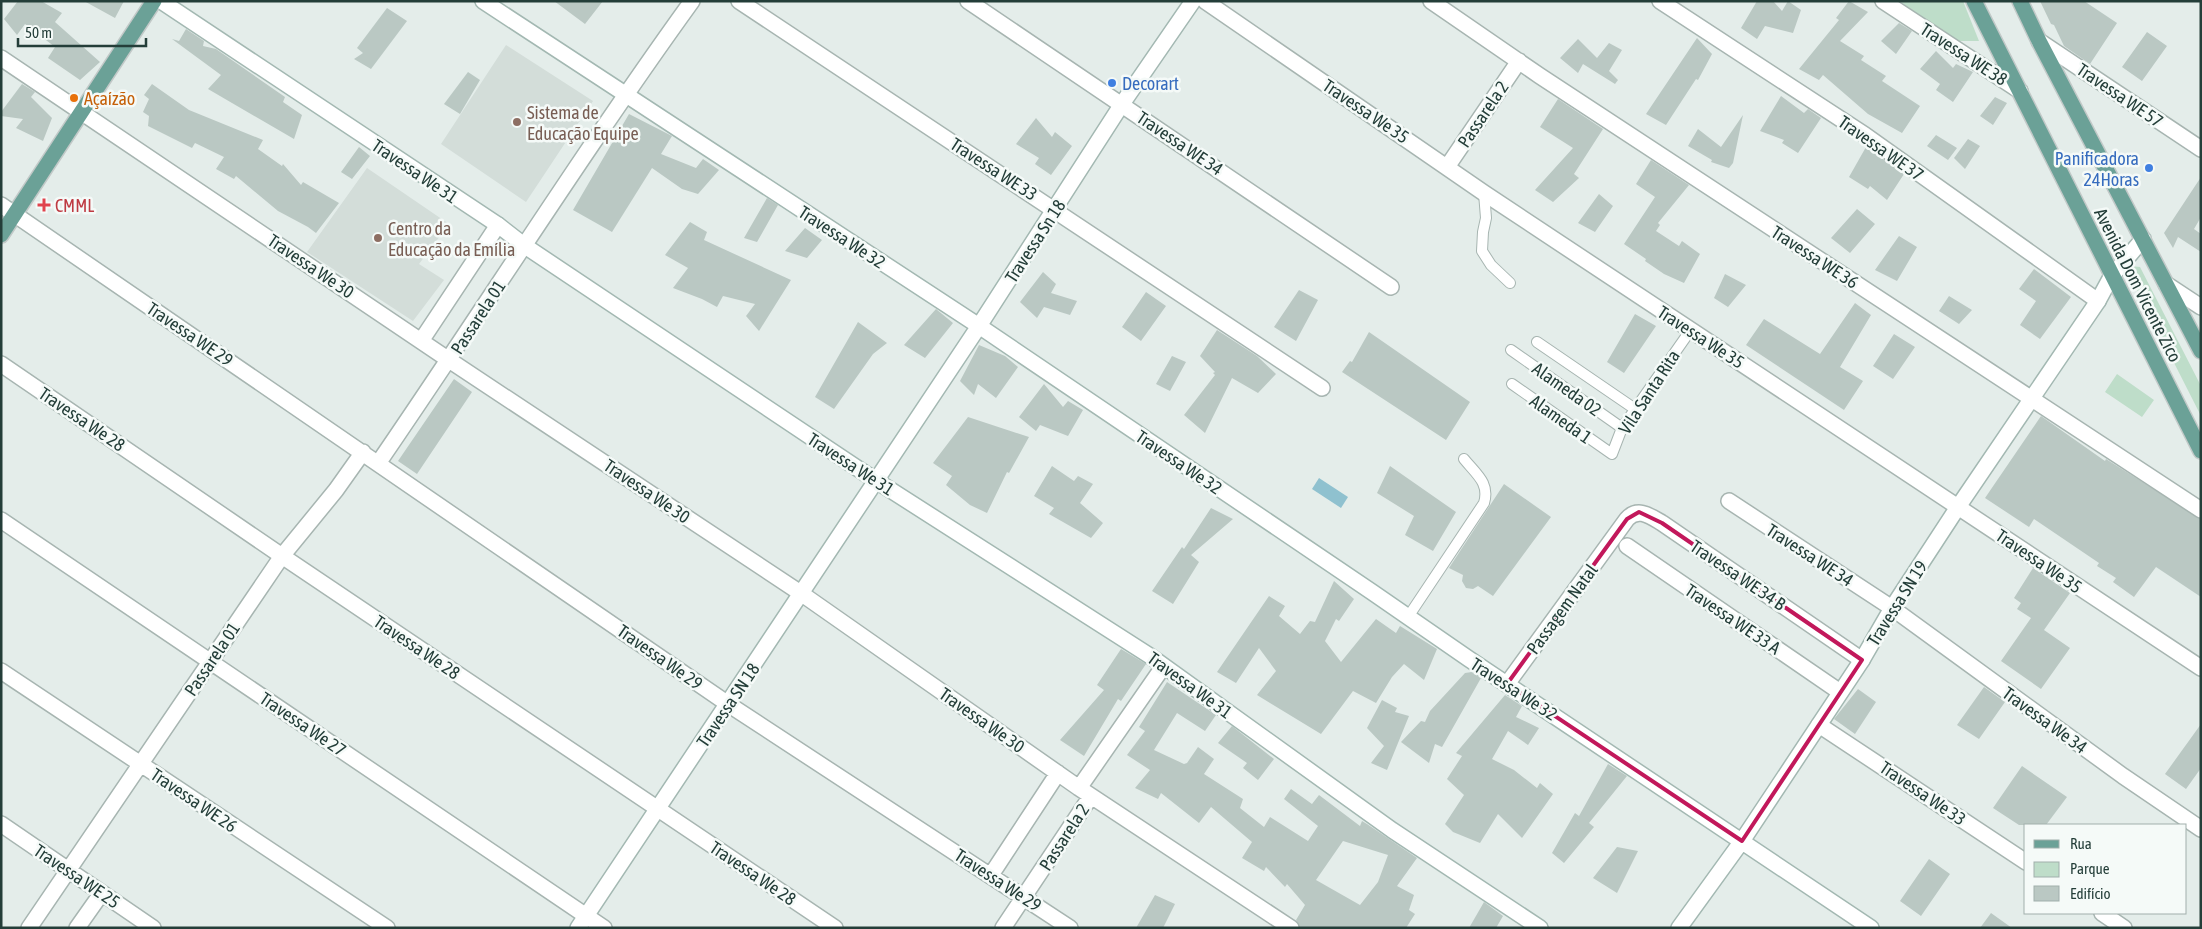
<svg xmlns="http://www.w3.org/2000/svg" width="2202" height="929" viewBox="0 0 2202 929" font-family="'Asap Condensed',sans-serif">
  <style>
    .built { fill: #d3ddd9 }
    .green { fill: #beddc9 }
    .water { fill: #8fc1cf }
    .building { fill: #bac8c3; fill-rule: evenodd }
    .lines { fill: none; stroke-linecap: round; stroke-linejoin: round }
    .lane-casing { stroke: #a7b5b1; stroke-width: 12 }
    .street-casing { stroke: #a7b5b1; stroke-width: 18 }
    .secondary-casing { stroke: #a3b8b2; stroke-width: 18 }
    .primary-casing { stroke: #c2c9c8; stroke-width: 18 }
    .lane { stroke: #fff; stroke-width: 10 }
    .street { stroke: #fff; stroke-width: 15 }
    .secondary { stroke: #fff; stroke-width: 15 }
    .primary { stroke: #6ba197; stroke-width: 15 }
    .marked { fill: none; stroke: #c2185b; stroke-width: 4; stroke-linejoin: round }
    .shop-dot { fill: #3f7fe0; stroke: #f5faf8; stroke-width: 2 }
    .food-dot { fill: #e8710a; stroke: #f5faf8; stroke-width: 2 }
    .education-dot { fill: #8d6e63; stroke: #f5faf8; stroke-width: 2 }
    .health-dot { fill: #e0444e; stroke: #f5faf8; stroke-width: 2 }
    .labels { text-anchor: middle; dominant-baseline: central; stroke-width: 5; stroke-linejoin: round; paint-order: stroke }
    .street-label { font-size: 18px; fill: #243e39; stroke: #f5faf8 }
    .shop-label { font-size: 18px; fill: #366cbe; stroke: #f5faf8; text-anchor: start }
    .food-label { font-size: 18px; fill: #c56008; stroke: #f5faf8; text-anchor: start }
    .education-label { font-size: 18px; fill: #785e54; stroke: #f5faf8; text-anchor: start }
    .health-label { font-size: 18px; fill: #be3a42; stroke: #f5faf8; text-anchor: start }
  </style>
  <rect width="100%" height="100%" fill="#e4edea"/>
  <path class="built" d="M506 45 593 101 526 202 441 144Z
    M367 168 449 224 419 264 444 280 413 321 307 252Z"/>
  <path class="green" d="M1900 1H1963L1979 41H1955L1933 28Z
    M2130 266 2140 267 2201 386V416L2132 280Z
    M2117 374 2154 400 2142 417 2105 392Z"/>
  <path class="water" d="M1319 478 1348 497 1341 508 1312 489Z"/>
  <path class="building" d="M18 1H41L62 13 55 22 100 62 80 80 48 58 55 47 25 24 17 35 4 19Z
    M84 1H124L115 18Z
    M554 1H603L585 24Z
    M1757 1H1773L1782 11 1788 1 1801 10 1793 33 1765 26 1757 39 1741 28Z
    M1849 1 1868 12 1840 41 1864 56 1861 60 1886 76 1882 81 1920 106 1902 133 1868 114 1823 75 1819 80 1799 69 1839 20 1836 18Z
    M2040 1H2084L2117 23 2090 64 2064 46 2054 25 2051 24Z
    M387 8 407 21 371 69 354 59 363 53 357 48Z
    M1899 23 1912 31 1896 54 1881 41Z
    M186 29 204 41 203 46 216 49 285 97 283 102 302 115 294 139 208 89 221 75 172 39 179 41Z
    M2147 32 2167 46 2142 81 2122 67Z
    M1697 38 1712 54 1698 80 1696 79 1666 125 1646 114Z
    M1578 39 1597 58 1609 43 1622 50 1609 71 1618 80 1615 84 1583 64 1578 73 1560 58Z
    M1936 51 1953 68 1956 64 1973 72 1953 102 1936 90 1940 84 1920 69Z
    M468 72 480 80 460 114 444 104Z
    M22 84 35 92 31 97 52 118 43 141 16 128 23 119 1 116V112Z
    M152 84 189 110 263 140 258 149 282 166 283 164 301 185 303 182 339 203 316 233 308 227 278 211 236 176 234 179 216 169 224 157 195 143 192 148 148 126 149 116 143 112 149 99 144 95Z
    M1781 96 1804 113 1808 109 1821 118 1798 153 1782 143 1784 140 1760 131Z
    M1995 97 2007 103 1993 125 1980 116Z
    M1558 99 1603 129 1574 174 1579 178 1553 202 1535 190 1573 148 1540 127Z
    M629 114 672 136 661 154 696 168 703 159 719 170 698 194 682 189 652 168 612 232 573 210Z
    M1743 115 1733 163 1729 168 1711 162 1712 160 1688 146 1698 129 1721 147Z
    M1036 118 1052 137 1055 132 1072 146 1051 175 1035 164 1039 158 1016 144Z
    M1936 135 1957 148 1948 160 1927 146Z
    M1968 139 1980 146 1965 169 1954 158Z
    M359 147 370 156 352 179 341 172Z
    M1866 147 1904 174 1887 200 1870 186 1868 189 1849 177Z
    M1651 160 1689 185 1658 223 1660 225 1656 231 1679 246 1682 241 1700 254 1684 283 1664 274 1645 261 1646 259 1624 244 1655 197 1636 184Z
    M2201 177V217L2194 229 2201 234V252L2178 237 2173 248 2164 233Z
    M1599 194 1613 206 1595 232 1578 223Z
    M767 198 778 205 757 242 744 238Z
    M1857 209 1875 224 1850 253 1831 238Z
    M690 222 707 232 704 240 791 280 759 331 746 316 755 304 723 296 717 307 702 299 673 288 688 268 665 255Z
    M805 228 822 240 807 258 785 251Z
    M1899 236 1917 247 1897 281 1875 270Z
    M2034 269 2071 297 2040 339 2020 325 2036 301 2019 289Z
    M1043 272 1056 284 1051 293 1077 301 1070 315 1044 307 1037 318 1020 302Z
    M1725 274 1746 285 1728 307 1714 298Z
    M1299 290 1318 300 1296 341 1274 327Z
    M1146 292 1166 306 1141 341 1122 327Z
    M1949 296 1972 310 1959 324 1939 311Z
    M1855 303 1871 315 1840 367 1863 381 1844 410 1746 345 1764 319 1820 354Z
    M936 309 953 323 925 358 904 345Z
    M1635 314 1656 326 1624 373 1607 362Z
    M858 322 887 343 873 354 834 409 815 397Z
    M1217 330 1257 356 1276 374 1258 393 1232 378 1205 433 1184 415 1215 375 1213 373 1215 372 1200 356Z
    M1369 332 1470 402 1446 440 1342 372 1350 361 1352 362Z
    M1894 334 1915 347 1893 379 1873 366Z
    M979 345 1005 356 1018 367 996 398 978 384 974 395 960 381Z
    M1172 356 1186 362 1170 391 1156 384Z
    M454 379 472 392 417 474 398 461Z
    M1044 384 1063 407 1068 401 1083 410 1068 436 1040 425 1036 431 1019 417Z
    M2041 416 2105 461 2106 459 2201 519V597L2156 567 2134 597 2113 582 2116 578 2097 566 2099 563 2034 519 2029 527 1985 498Z
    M968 417 1029 437 1009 473 1007 472 987 513 970 505 946 485 952 476 933 463Z
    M1052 466 1074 481 1078 476 1093 484 1080 503 1103 523 1091 538 1049 514 1054 508 1034 496Z
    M1390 466 1456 512 1433 551 1405 535 1414 516 1377 493Z
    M1504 484 1551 517 1493 596 1478 586 1473 589 1466 588 1462 581 1463 575 1449 568Z
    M1211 508 1233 519 1191 555 1199 562 1173 604 1152 591 1182 547 1184 549Z
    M2033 568 2070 593 2044 630 2070 648 2041 689 2001 661 2031 618 2017 609 2021 603 2014 598Z
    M1334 581 1354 599 1339 621 1336 619 1325 641 1341 662 1376 619 1396 633 1400 626 1437 649 1424 680 1404 664 1392 677 1376 703 1353 691 1321 734 1257 695 1276 671 1259 648 1236 683 1217 672 1269 596 1285 606 1279 616 1300 634 1310 621 1315 622Z
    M1121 649 1146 664 1121 701 1118 699 1084 756 1060 740 1104 690 1097 685Z
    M1472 672 1481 678 1442 747 1435 744 1429 763 1401 742 1421 721 1425 722 1430 711 1465 673Z
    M1167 682 1216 715 1205 731 1177 713 1154 750 1184 764 1187 763 1198 747 1214 759 1204 774 1243 799 1240 808 1264 827 1270 817 1308 841 1318 826 1284 799 1291 789 1312 804 1319 795 1360 826 1362 821 1367 824 1417 858 1397 886 1414 895 1409 910 1415 914 1406 928H1300L1296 920 1305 905 1287 884 1285 887 1266 867 1264 871 1242 858 1252 842 1211 807 1199 823 1161 793 1158 799 1135 788 1150 770 1127 755 1145 731 1139 727ZM1343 841 1388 855 1378 882 1360 905 1316 880Z
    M1984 687 2005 702 1979 739 1957 725Z
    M1858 689 1876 702 1855 734 1834 719Z
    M1505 695 1522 706 1516 717 1539 728 1528 745 1508 731 1492 759 1514 770 1537 788 1540 783 1553 794 1522 838 1498 814 1480 843 1453 832 1445 824 1464 795 1447 779 1462 756 1456 753Z
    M1382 700 1397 708 1395 712 1409 716 1387 770 1371 763 1384 746 1367 728Z
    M2201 724V768L2186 789 2165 774Z
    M1232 726 1274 759 1258 780 1243 768 1247 763 1218 743Z
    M1608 764 1627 776 1589 823 1594 827 1564 863 1552 853 1575 813 1579 816Z
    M2022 766 2067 797 2046 825H2019L1993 808Z
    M1617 847 1638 851 1617 893 1593 878Z
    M1929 859 1950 874 1921 916 1900 901Z
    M1155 895 1175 904 1163 928H1136Z
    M1484 902 1503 916 1496 928H1469Z
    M1991 913 2012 928H1980Z"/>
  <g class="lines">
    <defs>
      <path id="lane" d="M1484 193 1486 218 1483 232 1482 251 1491 265 1510 283
        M1537 342 1635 409
        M1511 350 1622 428
        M1512 384 1612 454 1622 428 1690 331
        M1408 617 1484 503C1490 483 1476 474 1464 459"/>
      <path id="street" d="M739 1 1322 388
        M968 1 1391 287
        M1205 1 1484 193 2201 668
        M1431 1 1540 76 2201 510
        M1660 1 1865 135 2098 301
        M1883 1 2020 91
        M2039 41 2201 149
        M1 58 449 360 802 594 1079 788 1291 928
        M1447 167 1519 61
        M1 205 728 704 1070 928
        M2166 284 2201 307
        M421 341 498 225
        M1 364 282 556 835 928
        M379 462C484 309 583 152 692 1
        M1729 501 1892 608 2123 776 2201 829
        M1 520 604 928
        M1627 546 1840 692
        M1 671 387 928
        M1507 684 1627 519C1638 507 1650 516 1662 523L1862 660
        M1819 725 2026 862
        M1079 788 1163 667
        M1 824 153 928
        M991 875 1058 773
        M2102 913 2124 928
        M29 928 282 556 336 490 363 452
        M77 928 101 894
        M1003 928 1091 796"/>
      <path id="secondary" d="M161 1 498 225 525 246 875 480 1150 656 1392 830 1540 928
        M483 1 979 326 1372 592 1469 659 1871 928
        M578 928 979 326 1122 104 1193 1
        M1679 928 1742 841 1862 660 1892 608 1958 507 2098 301 2111 277 2143 239"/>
      <path id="primary" d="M1974 1 2201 451
        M2020 1 2039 41 2201 351
        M1 235 154 1"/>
    </defs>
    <use href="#lane" class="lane-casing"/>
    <use href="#street" class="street-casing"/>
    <use href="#secondary" class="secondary-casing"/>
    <use href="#primary" class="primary-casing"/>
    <use href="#lane" class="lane"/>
    <use href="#street" class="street"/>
    <use href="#secondary" class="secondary"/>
    <use href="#primary" class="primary"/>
  </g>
  <path class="marked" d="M1639 512 1662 523 1862 660 1742 841 1507 684 1627 519Z"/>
  <g class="shop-dot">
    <circle cx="1112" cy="83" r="5"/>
    <circle cx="2149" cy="168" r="5"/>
  </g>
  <circle class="food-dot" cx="74" cy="98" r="5"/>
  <g class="education-dot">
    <circle cx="517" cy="122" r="5"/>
    <circle cx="378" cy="238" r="5"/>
  </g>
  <path class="health-dot" d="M41.5 197.5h5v5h5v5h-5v5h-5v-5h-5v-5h5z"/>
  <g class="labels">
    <g class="street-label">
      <text transform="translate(1964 54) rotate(33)">Travessa WE 38</text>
      <text transform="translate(2120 95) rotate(34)">Travessa WE 57</text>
      <text transform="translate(1366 111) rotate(34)">Travessa We 35</text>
      <text transform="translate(1483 114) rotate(-56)">Passarela 2</text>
      <text transform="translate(1180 143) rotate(34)">Travessa WE 34</text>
      <text transform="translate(1881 148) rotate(35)">Travessa WE 37</text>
      <text transform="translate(994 169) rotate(33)">Travessa WE 33</text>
      <text transform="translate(415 171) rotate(34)">Travessa We 31</text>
      <text transform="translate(842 237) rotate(33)">Travessa We 32</text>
      <text transform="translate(1035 241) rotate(-57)">Travessa Sn 18</text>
      <text transform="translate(1815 257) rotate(33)">Travessa WE 36</text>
      <text transform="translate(311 266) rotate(34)">Travessa We 30</text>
      <text transform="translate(2138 285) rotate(63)">Avenida Dom Vicente Zico</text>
      <text transform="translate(478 317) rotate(-57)">Passarela 01</text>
      <text transform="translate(190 334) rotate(34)">Travessa WE 29</text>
      <text transform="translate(1701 337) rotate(33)">Travessa We 35</text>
      <text transform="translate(1567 389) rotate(35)">Alameda 02</text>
      <text transform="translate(1649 392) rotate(-57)">Vila Santa Rita</text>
      <text transform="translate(82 419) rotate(34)">Travessa We 28</text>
      <text transform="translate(1561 419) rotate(35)">Alameda 1</text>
      <text transform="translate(1179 462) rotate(34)">Travessa We 32</text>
      <text transform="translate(851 464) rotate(33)">Travessa We 31</text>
      <text transform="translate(647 491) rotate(34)">Travessa We 30</text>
      <text transform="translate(1810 555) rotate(33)">Travessa WE 34</text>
      <text transform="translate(2039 561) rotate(34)">Travessa We 35</text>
      <text transform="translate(1738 575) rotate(34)">Travessa WE 34 B</text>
      <text transform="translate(1897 603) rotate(-58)">Travessa SN 19</text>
      <text transform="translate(1562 609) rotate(-54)">Passagem Natal</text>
      <text transform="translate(1733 619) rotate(34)">Travessa WE 33 A</text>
      <text transform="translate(417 647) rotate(34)">Travessa We 28</text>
      <text transform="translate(660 657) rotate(35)">Travessa We 29</text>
      <text transform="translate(212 659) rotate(-56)">Passarela 01</text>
      <text transform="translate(1190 685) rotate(36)">Travessa We 31</text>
      <text transform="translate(1514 689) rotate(33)">Travessa We 32</text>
      <text transform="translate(728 705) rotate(-56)">Travessa SN 18</text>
      <text transform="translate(982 720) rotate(35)">Travessa We 30</text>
      <text transform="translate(2045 720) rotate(36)">Travessa We 34</text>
      <text transform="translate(303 724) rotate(34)">Travessa We 27</text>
      <text transform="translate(1923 793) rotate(34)">Travessa We 33</text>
      <text transform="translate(194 800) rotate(34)">Travessa WE 26</text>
      <text transform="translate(1064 837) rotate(-57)">Passarela 2</text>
      <text transform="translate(753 873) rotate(34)">Travessa We 28</text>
      <text transform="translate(77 876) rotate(34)">Travessa WE 25</text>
      <text transform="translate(998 880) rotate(33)">Travessa We 29</text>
    </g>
    <g class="shop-label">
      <text x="1122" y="83">Decorart</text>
      <text x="2139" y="158" text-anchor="end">Panificadora<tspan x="2139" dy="21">24Horas</tspan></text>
    </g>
    <g class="food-label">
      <text x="84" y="98">Açaízão</text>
    </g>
    <g class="education-label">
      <text x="527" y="112">Sistema de<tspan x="527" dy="21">Educação Equipe</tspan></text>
      <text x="388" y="228">Centro da<tspan x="388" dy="21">Educação da Emília</tspan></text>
    </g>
    <g class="health-label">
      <text x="55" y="205">CMML</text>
    </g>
  </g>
  <rect width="2202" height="929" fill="none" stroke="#243e39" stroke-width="5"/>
  <rect x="2024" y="824" width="162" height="90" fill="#f5faf8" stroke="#a1afac"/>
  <rect x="2034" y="840" width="25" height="8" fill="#6ba197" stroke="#a1afac"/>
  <text x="2070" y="849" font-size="15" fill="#243e39">Rua</text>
  <rect x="2034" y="862" width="25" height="15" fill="#beddc9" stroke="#a1afac"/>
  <text x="2070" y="874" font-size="15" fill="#243e39">Parque</text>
  <rect x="2034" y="886" width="25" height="15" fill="#bac8c3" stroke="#a1afac"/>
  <text x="2070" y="899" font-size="15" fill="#243e39">Edifício</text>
  <path d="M18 38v8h128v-8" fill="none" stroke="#243e39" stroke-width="2.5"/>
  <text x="25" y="38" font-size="15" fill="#243e39" stroke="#f5faf8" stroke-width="4" paint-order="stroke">50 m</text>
</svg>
